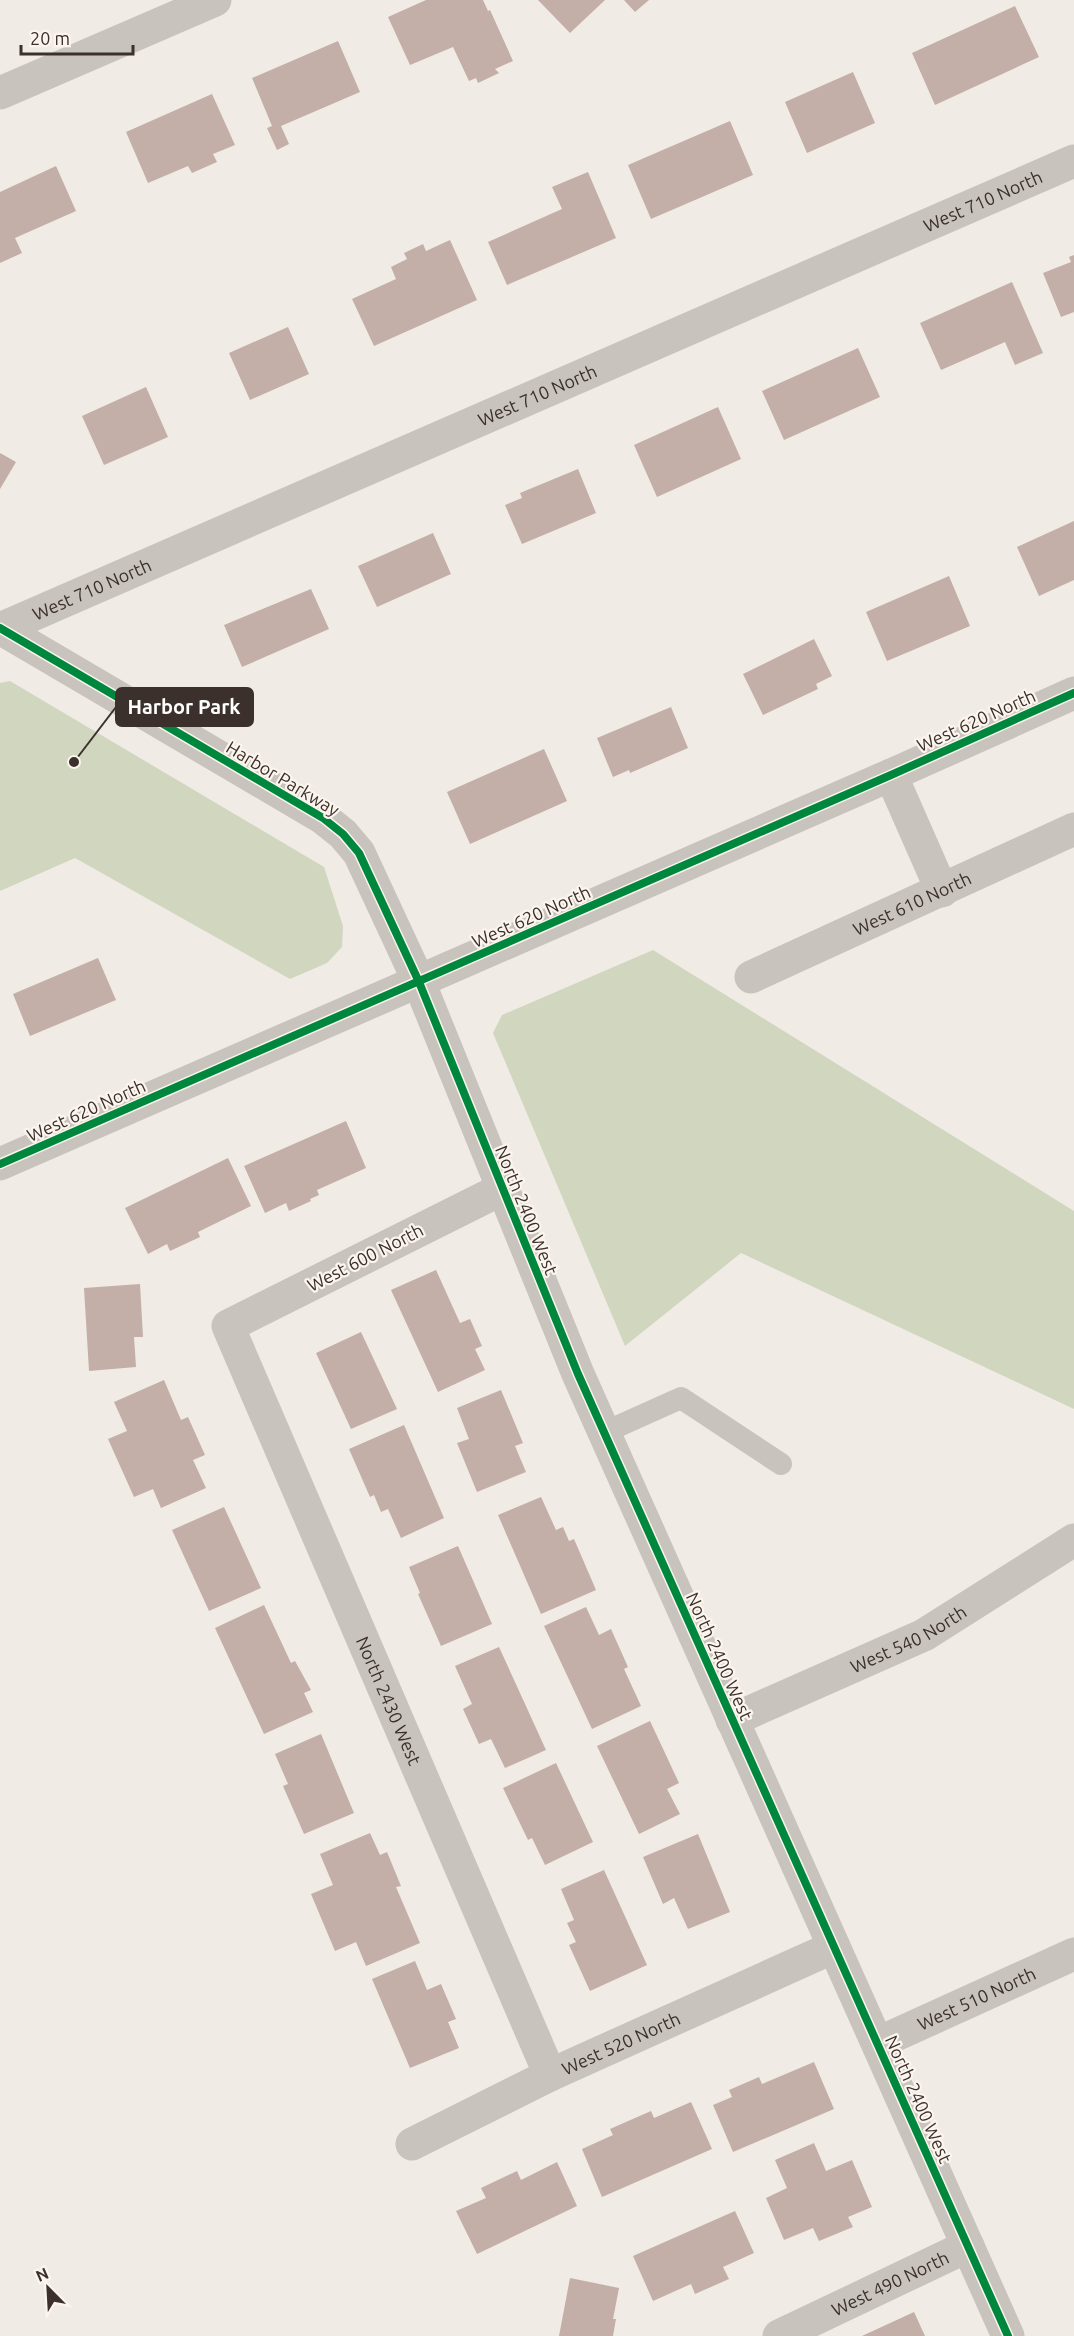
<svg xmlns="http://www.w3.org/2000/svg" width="1074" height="2336" viewBox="0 0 1074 2336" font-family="Ubuntu,sans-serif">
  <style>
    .green { fill: #d1d6bf }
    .building { fill: #c3afa7 }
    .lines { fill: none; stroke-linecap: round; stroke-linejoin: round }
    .service { stroke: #c9c3be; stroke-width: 22 }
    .minor { stroke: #c9c3be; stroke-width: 33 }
    .tertiary { stroke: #c9c3be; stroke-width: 33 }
    .cycleway-casing { stroke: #fbf5ee; stroke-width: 11 }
    .cycleway { stroke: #00873e; stroke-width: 8 }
    .labels { text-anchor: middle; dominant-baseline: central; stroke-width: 4.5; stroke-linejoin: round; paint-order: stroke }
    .street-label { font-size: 18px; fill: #3b302b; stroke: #fbf5ee }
    .leader { fill: none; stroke: #3b302b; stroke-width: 2 }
    .callout-dot { fill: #3b302b; stroke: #fbf5ee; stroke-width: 2 }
    .callout { fill: #3b302b; stroke: #3b302b; stroke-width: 2 }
    .callout-label { font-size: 20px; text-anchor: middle; font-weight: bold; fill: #fff }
  </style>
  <rect width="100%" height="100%" fill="#f0ebe5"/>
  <path class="green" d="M10 681 324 867 343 926 342 947 327 963 290 979 75 858 0 891V683Z
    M653 950 1074 1211V1409L741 1253 625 1346 493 1033 502 1015Z"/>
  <path class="building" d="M426 0H483L488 11 490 10 513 61 495 69 499 73 478 83 476 78 469 81 453 47 410 65 388 17Z
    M538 0H605L570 33Z
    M624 0H649L635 12Z
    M1015 6 1039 57 935 105 912 53Z
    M338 41 360 92 281 126 289 144 277 150 267 128 272 126 252 78Z
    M853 72 875 123 807 153 785 102Z
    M212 94 235 145 213 154 217 162 192 173 188 166 148 183 126 132Z
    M730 121 753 175 651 219 628 165Z
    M56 166 76 211 15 238 22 253 0 263V192Z
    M588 172 616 238 507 285 488 242 562 209 552 187Z
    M450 240 477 300 374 346 352 299 396 279 391 267 407 259 404 253 423 244 426 251Z
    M1074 255V312L1061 317 1043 273 1071 262 1069 257Z
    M1012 282 1043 353 1015 365 1005 342 941 370 920 323Z
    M288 327 309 374 250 400 229 353Z
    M858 348 880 397 784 440 762 391Z
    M146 387 168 437 104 465 82 416Z
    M718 407 741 459 657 497 634 445Z
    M0 453 16 462 0 489Z
    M578 469 596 513 522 544 505 505 522 498 520 493Z
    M1074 521V580L1039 596 1017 547Z
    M433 533 451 574 377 607 358 566Z
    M949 576 970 626 887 661 866 612Z
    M311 589 329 629 242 667 224 625Z
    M814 639 832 676 816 684 818 689 763 715 743 674Z
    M671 707 688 748 630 773 629 770 613 777 597 738Z
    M544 749 567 801 470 844 447 792Z
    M98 958 116 1000 30 1036 13 994Z
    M346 1121 366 1168 317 1190 319 1195 310 1199 311 1201 289 1211 286 1203 265 1213 244 1166Z
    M228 1158 251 1206 198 1232 200 1237 170 1251 167 1244 148 1254 125 1208Z
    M436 1270 460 1323 470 1319 482 1346 475 1349 485 1370 438 1392 391 1290Z
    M140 1284 143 1337H134L136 1367 89 1371 84 1288Z
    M361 1332 397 1409 351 1429 316 1353Z
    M164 1380 181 1420 188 1417 205 1455 193 1460 206 1488 161 1508 153 1489 134 1497 108 1439 127 1431 114 1402Z
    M501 1390 523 1443 515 1446 526 1472 477 1492 457 1443 469 1439 457 1408Z
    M404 1425 444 1518 401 1538 388 1509 381 1512 374 1495 370 1497 349 1449Z
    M541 1497 556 1530 563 1527 569 1541 574 1539 596 1590 541 1614 498 1515Z
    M224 1507 261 1588 209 1611 172 1530Z
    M458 1546 492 1624 441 1646 418 1594 420 1593 409 1567Z
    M264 1605 291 1663 295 1661 311 1690 304 1693 313 1712 264 1734 215 1628Z
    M586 1607 599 1635 611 1629 628 1667 624 1669 641 1706 592 1729 544 1626Z
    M499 1647 546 1750 505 1768 491 1739 479 1744 463 1709 472 1704 455 1666Z
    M650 1721 679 1783 667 1789 680 1814 639 1834 597 1746Z
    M321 1734 354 1813 304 1834 283 1786 288 1784 275 1754Z
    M556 1763 593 1842 545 1865 532 1838 528 1840 503 1788Z
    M370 1833 380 1855 387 1852 401 1886 396 1887 420 1943 366 1966 356 1942 335 1951 311 1894 333 1885 320 1854Z
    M698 1834 730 1912 688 1929 674 1898 663 1904 643 1857Z
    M604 1870 647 1965 590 1991 569 1945 576 1942 567 1923 574 1920 561 1889Z
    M415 1961 427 1990 441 1984 456 2019 448 2022 459 2048 410 2068 372 1979Z
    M814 2062 834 2109 733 2152 713 2105 732 2097 729 2090 759 2077 762 2084Z
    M691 2102 712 2149 602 2197 582 2149 613 2135 610 2129 651 2111 654 2118Z
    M814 2143 826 2171 852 2160 872 2207 848 2217 853 2227 819 2241 813 2228 784 2240 766 2198 787 2188 775 2160Z
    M557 2162 577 2206 477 2254 456 2211 486 2198 481 2188 517 2171 521 2180Z
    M735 2211 754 2253 723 2267 729 2279 695 2294 691 2284 653 2301 633 2256Z
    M570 2278 619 2288 613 2319H616L613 2336H559Z
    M914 2312 925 2336H862Z"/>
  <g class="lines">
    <path class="service" d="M603 1433 681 1398 781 1464"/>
    <g class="minor">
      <path d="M0 93 215 0"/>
      <path d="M0 628 323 818 343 834 359 853 419 982 578 1374 1008 2336"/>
      <path id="s1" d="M0 629 1074 161"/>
      <path d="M891 775 942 891"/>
      <path id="s2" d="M751 977 1074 829"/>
      <path id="s3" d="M502 1189 228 1326 550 2075"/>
      <path id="s4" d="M732 1720 924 1635 1074 1540"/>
      <path id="s5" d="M878 2043 1074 1954"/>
      <path id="s6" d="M412 2144 550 2075 834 1947"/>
      <path id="s7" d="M779 2336 968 2246"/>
    </g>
    <path class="tertiary" d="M0 1164 891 775 1074 693"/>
    <defs>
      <path id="cycleway" d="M0 628 323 818 343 834 359 853 419 982 578 1374 1008 2336
        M0 1164 891 775 1074 693"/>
    </defs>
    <use href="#cycleway" class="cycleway-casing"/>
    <use href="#cycleway" class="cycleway"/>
  </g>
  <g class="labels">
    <g class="street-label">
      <text stroke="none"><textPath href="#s1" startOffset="1072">West 710 North</textPath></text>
      <text stroke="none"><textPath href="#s1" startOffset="586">West 710 North</textPath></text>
      <text stroke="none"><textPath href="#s1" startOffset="100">West 710 North</textPath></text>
      <text transform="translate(976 720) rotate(-24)">West 620 North</text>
      <text transform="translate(283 778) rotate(31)">Harbor Parkway</text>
      <text stroke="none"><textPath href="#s2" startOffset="177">West 610 North</textPath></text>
      <text transform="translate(531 916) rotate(-24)">West 620 North</text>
      <text transform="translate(86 1110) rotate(-24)">West 620 North</text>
      <text transform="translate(527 1210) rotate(68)">North 2400 West</text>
      <text transform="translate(365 1257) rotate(-27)">West 600 North</text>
      <text stroke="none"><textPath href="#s4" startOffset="194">West 540 North</textPath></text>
      <text transform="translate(720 1656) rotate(66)">North 2400 West</text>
      <text stroke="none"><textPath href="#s3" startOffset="714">North 2430 West</textPath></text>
      <text stroke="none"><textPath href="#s5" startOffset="108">West 510 North</textPath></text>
      <text stroke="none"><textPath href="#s6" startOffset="232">West 520 North</textPath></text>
      <text transform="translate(919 2099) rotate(66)">North 2400 West</text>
      <text stroke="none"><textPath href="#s7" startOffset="123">West 490 North</textPath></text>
    </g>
  </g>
  <path class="leader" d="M74 762L116 707"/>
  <circle class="callout-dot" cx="74" cy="762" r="6"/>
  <rect class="callout" x="116" y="688" width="137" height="38" rx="6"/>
  <g class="callout-label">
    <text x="184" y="714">Harbor Park</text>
  </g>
  <g transform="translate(48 2288) rotate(336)" stroke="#fbf5ee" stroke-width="4.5" paint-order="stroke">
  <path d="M0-4.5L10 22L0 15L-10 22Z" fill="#3b302b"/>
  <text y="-9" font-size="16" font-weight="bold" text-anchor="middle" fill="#3b302b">N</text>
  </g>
  <path d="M21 45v9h112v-9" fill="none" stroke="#3b302b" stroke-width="3"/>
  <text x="30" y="45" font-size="18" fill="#3b302b" stroke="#fbf5ee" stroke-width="4.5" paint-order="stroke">20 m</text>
</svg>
